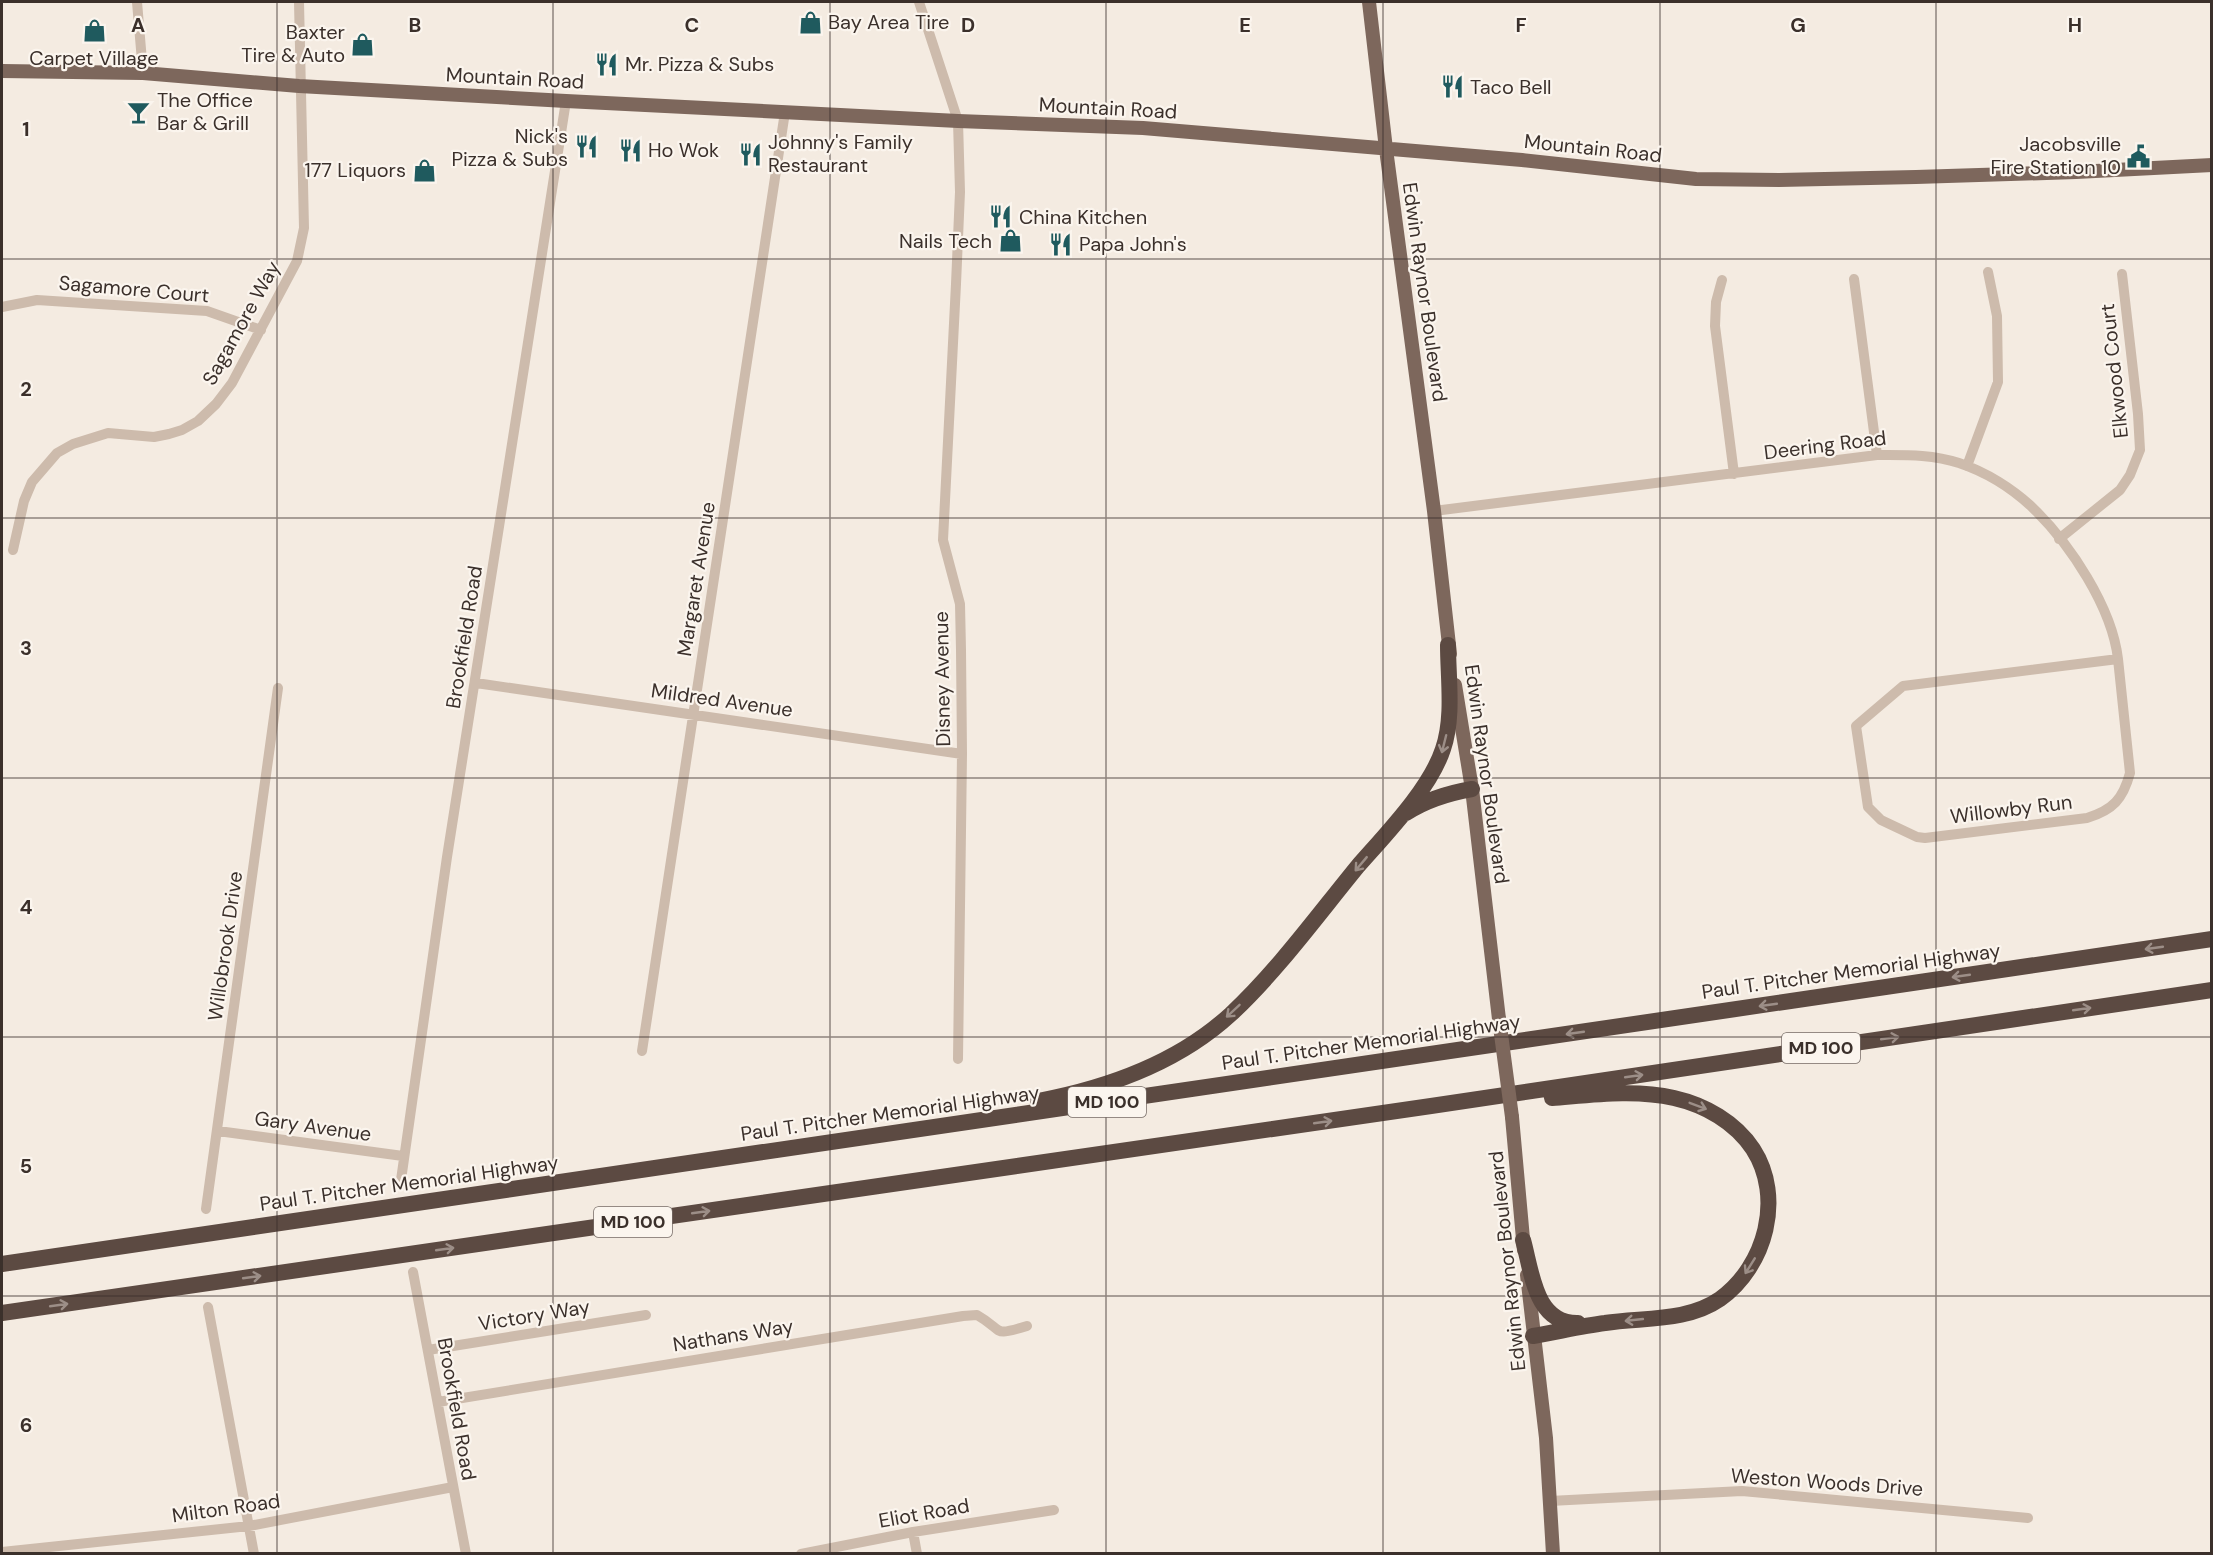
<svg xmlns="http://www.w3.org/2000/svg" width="2213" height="1555" viewBox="0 0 2213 1555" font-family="'DM Sans',sans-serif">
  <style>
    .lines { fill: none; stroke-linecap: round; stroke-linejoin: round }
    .minor { stroke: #cdbbac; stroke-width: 10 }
    .major { stroke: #7d675c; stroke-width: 14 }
    .highway { stroke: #5c4a42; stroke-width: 16 }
    .major-bridge { stroke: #7d675c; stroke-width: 14 }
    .oneway { stroke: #9c8e87 }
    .grid { fill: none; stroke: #3b302b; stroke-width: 1.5; stroke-opacity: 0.55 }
    .labels { text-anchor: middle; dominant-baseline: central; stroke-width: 4.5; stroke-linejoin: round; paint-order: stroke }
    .shield { fill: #fbf5ee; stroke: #756b66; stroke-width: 1.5 }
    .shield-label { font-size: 18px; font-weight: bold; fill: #3b302b }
    .poi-label { font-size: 20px; fill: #3b302b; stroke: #fbf5ee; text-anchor: start }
    .street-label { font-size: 20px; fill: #3b302b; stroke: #fbf5ee }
    .grid-label { font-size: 20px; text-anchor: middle; font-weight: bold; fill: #3b302b; stroke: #fbf5ee; stroke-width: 4.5; stroke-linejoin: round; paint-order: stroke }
  </style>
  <rect width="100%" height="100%" fill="#f4ebe1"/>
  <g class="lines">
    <path class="minor" d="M137 2 143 73
      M919 2 958 121 960 192 956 284 943 540 960 604 961 650 962 754 958 1059
      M1854 279 1877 455
      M1722 280 1716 302 1715 326 1734 474
      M2 307 37 300 207 311 261 330
      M1967 466 1998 382 1997 316 1988 272
      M1434 511 1877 455C1905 455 1932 454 1959 463 1986 472 2013 489 2033 508 2070 544 2112 607 2118 659
      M2059 539 2120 490 2130 475 2140 450 2138 414 2122 274
      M13 550 24 501 32 482 57 453 73 444 108 433 154 437 169 434 182 430 198 421 216 404 232 383 297 261 304 228 299 2
      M2118 659 2130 773C2123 799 2113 810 2087 818L1925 838 1917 837 1881 820 1868 807 1856 726 1903 686Z
      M476 683 962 754
      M642 1051 785 112
      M218 1131 403 1156
      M401 1180 447 857 566 101
      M206 1209 278 688
      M413 1272 466 1554
      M208 1307 254 1554
      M428 1350 646 1315
      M438 1402 963 1316 977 1315C1005 1331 991 1337 1027 1326
      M1550 1501 1742 1491 2028 1518
      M913 1532 917 1554
      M2 1552 249 1526 453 1487
      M801 1554 913 1532 1054 1510"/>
    <path class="major" d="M1369 2 1386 149 1434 511 1450 654
      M2 71 143 73 299 86 566 101 958 121 1143 128 1522 160 1696 179 1779 180 1916 177 2076 172 2212 165
      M1455 685 1472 789 1499 1019
      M1512 1117 1524 1250
      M1527 1275 1546 1438 1553 1554"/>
    <path class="highway" d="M1406 813C1426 800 1449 793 1472 789
      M1038 1101C1107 1088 1178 1063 1231 1014 1278 970 1317 916 1358 866 1386 834 1430 789 1443 749 1454 717 1448 678 1448 645
      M1523 1240C1532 1272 1535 1324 1578 1323
      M2 1264 2212 939
      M2 1313 1431 1106 2212 990
      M1533 1336C1557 1332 1581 1326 1605 1323 1643 1317 1687 1322 1720 1299 1766 1266 1784 1197 1753 1149 1735 1122 1705 1105 1674 1098 1635 1089 1591 1095 1552 1098"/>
    <path class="major-bridge" d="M1499 1019 1512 1117"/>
  </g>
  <defs><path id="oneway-shaft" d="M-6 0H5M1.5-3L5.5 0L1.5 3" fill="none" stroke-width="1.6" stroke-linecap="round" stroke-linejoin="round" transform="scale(1.5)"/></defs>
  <g class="oneway">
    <use href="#oneway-shaft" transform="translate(1444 744) rotate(104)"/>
    <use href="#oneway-shaft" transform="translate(1361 864) rotate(130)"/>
    <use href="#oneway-shaft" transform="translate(2154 948) rotate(172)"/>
    <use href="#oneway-shaft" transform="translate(1961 976) rotate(172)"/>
    <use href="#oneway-shaft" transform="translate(1768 1005) rotate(172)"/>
    <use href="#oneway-shaft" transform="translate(2082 1009) rotate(-8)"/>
    <use href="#oneway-shaft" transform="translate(1233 1011) rotate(137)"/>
    <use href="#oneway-shaft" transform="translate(1575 1033) rotate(172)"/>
    <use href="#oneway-shaft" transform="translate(1890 1038) rotate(-8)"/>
    <use href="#oneway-shaft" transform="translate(1634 1076) rotate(-8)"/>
    <use href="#oneway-shaft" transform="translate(1698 1106) rotate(21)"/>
    <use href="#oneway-shaft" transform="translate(1323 1122) rotate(-8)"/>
    <use href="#oneway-shaft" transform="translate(701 1212) rotate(-8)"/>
    <use href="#oneway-shaft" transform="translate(445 1249) rotate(-8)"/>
    <use href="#oneway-shaft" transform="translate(1750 1266) rotate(122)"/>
    <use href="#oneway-shaft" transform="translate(252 1277) rotate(-8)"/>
    <use href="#oneway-shaft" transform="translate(59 1305) rotate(-8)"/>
    <use href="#oneway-shaft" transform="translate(1634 1320) rotate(174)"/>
  </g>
  <path class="grid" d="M277 2V1554M553 2V1554M830 2V1554M1106 2V1554M1383 2V1554M1660 2V1554M1936 2V1554M2 259H2212M2 518H2212M2 778H2212M2 1037H2212M2 1296H2212"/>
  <defs>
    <symbol id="shop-bare" viewBox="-9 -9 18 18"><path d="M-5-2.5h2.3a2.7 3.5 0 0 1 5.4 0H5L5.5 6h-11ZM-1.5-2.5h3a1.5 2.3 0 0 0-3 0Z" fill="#1f5a5e" stroke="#fbf5ee" stroke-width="2.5" paint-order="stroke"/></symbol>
    <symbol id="restaurant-bare" viewBox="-9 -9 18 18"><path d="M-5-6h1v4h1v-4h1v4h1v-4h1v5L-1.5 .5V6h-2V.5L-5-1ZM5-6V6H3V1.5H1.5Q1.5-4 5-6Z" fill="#1f5a5e" stroke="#fbf5ee" stroke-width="2.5" paint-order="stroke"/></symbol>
    <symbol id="bar-bare" viewBox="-9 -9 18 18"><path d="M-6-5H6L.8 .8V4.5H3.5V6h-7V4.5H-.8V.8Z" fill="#1f5a5e" stroke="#fbf5ee" stroke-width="2.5" paint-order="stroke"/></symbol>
    <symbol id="civic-bare" viewBox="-9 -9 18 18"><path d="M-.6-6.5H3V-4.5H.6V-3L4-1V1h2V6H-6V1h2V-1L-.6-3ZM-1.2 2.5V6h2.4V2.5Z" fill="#1f5a5e" stroke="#fbf5ee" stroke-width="2.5" paint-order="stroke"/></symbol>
  </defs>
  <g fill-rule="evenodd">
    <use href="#shop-bare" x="794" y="6" width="33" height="33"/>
    <use href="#shop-bare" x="78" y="14" width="33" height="33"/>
    <use href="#shop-bare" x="346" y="28" width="33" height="33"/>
    <use href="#restaurant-bare" x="590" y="48" width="33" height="33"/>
    <use href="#restaurant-bare" x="1436" y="70" width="33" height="33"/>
    <use href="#bar-bare" x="122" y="96" width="33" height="33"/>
    <use href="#restaurant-bare" x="570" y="130" width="33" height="33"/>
    <use href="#restaurant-bare" x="614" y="134" width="33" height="33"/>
    <use href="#restaurant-bare" x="734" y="138" width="33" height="33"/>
    <use href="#civic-bare" x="2122" y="140" width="33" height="33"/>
    <use href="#shop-bare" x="408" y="154" width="33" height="33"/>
    <use href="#restaurant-bare" x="984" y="200" width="33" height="33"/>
    <use href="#shop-bare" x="994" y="224" width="33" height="33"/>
    <use href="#restaurant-bare" x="1044" y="228" width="33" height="33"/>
  </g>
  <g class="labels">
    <g class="shield">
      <rect x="1782" y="1033" width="78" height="30" rx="4.5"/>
      <rect x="1068" y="1087" width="78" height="30" rx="4.5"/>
      <rect x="594" y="1207" width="78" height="30" rx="4.5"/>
    </g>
    <g class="shield-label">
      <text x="1821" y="1048">MD 100</text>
      <text x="1107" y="1102">MD 100</text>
      <text x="633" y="1222">MD 100</text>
    </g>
    <g class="poi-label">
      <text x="828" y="22">Bay Area Tire</text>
      <text x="345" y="32" text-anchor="end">Baxter<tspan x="345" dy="23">Tire &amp; Auto</tspan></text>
      <text x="94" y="58" text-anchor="middle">Carpet Village</text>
      <text x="625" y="64">Mr. Pizza &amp; Subs</text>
      <text x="1470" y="87">Taco Bell</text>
      <text x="157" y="100">The Office<tspan x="157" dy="23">Bar &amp; Grill</tspan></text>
      <text x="568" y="136" text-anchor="end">Nick's<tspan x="568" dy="23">Pizza &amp; Subs</tspan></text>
      <text x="768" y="142">Johnny's Family<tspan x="768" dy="23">Restaurant</tspan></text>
      <text x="2121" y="144" text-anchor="end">Jacobsville<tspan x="2121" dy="23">Fire Station 10</tspan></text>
      <text x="648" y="150">Ho Wok</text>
      <text x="406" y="170" text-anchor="end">177 Liquors</text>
      <text x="1019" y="217">China Kitchen</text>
      <text x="992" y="241" text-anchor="end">Nails Tech</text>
      <text x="1079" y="244">Papa John's</text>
    </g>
    <g class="street-label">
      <text transform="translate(515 78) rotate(3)">Mountain Road</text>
      <text transform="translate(1108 108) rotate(3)">Mountain Road</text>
      <text transform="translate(1593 148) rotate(6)">Mountain Road</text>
      <text transform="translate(134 289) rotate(5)">Sagamore Court</text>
      <text transform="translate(1425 292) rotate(82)">Edwin Raynor Boulevard</text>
      <text transform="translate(241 323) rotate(-61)">Sagamore Way</text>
      <text transform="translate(2114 371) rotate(-96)">Elkwood Court</text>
      <text transform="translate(1825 445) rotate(-7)">Deering Road</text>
      <text transform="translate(696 579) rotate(-81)">Margaret Avenue</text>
      <text transform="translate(464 637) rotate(-81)">Brookfield Road</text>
      <text transform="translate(942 679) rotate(-91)">Disney Avenue</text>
      <text transform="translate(722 700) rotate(8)">Mildred Avenue</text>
      <text transform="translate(1487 774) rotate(82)">Edwin Raynor Boulevard</text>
      <text transform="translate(2011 809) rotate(-7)">Willowby Run</text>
      <text transform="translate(225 946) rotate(-82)">Willobrook Drive</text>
      <text transform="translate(1851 971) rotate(-8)">Paul T. Pitcher Memorial Highway</text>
      <text transform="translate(1371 1042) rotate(-8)">Paul T. Pitcher Memorial Highway</text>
      <text transform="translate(890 1113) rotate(-8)">Paul T. Pitcher Memorial Highway</text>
      <text transform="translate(313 1126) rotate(8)">Gary Avenue</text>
      <text transform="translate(409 1183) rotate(-8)">Paul T. Pitcher Memorial Highway</text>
      <text transform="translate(1507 1261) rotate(-96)">Edwin Raynor Boulevard</text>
      <text transform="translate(534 1315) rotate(-9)">Victory Way</text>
      <text transform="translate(733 1335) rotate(-9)">Nathans Way</text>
      <text transform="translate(457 1409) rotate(80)">Brookfield Road</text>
      <text transform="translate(1827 1482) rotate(4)">Weston Woods Drive</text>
      <text transform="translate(226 1508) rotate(-8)">Milton Road</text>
      <text transform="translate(924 1513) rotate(-10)">Eliot Road</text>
    </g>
  </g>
  <g class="grid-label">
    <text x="138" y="32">A</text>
    <text x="415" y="32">B</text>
    <text x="692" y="32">C</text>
    <text x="968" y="32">D</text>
    <text x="1245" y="32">E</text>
    <text x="1521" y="32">F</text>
    <text x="1798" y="32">G</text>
    <text x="2075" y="32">H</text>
    <text x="26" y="136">1</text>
    <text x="26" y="396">2</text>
    <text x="26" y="655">3</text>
    <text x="26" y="914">4</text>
    <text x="26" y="1173">5</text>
    <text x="26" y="1432">6</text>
  </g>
  <rect width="2213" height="1555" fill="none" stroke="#3b302b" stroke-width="6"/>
</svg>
